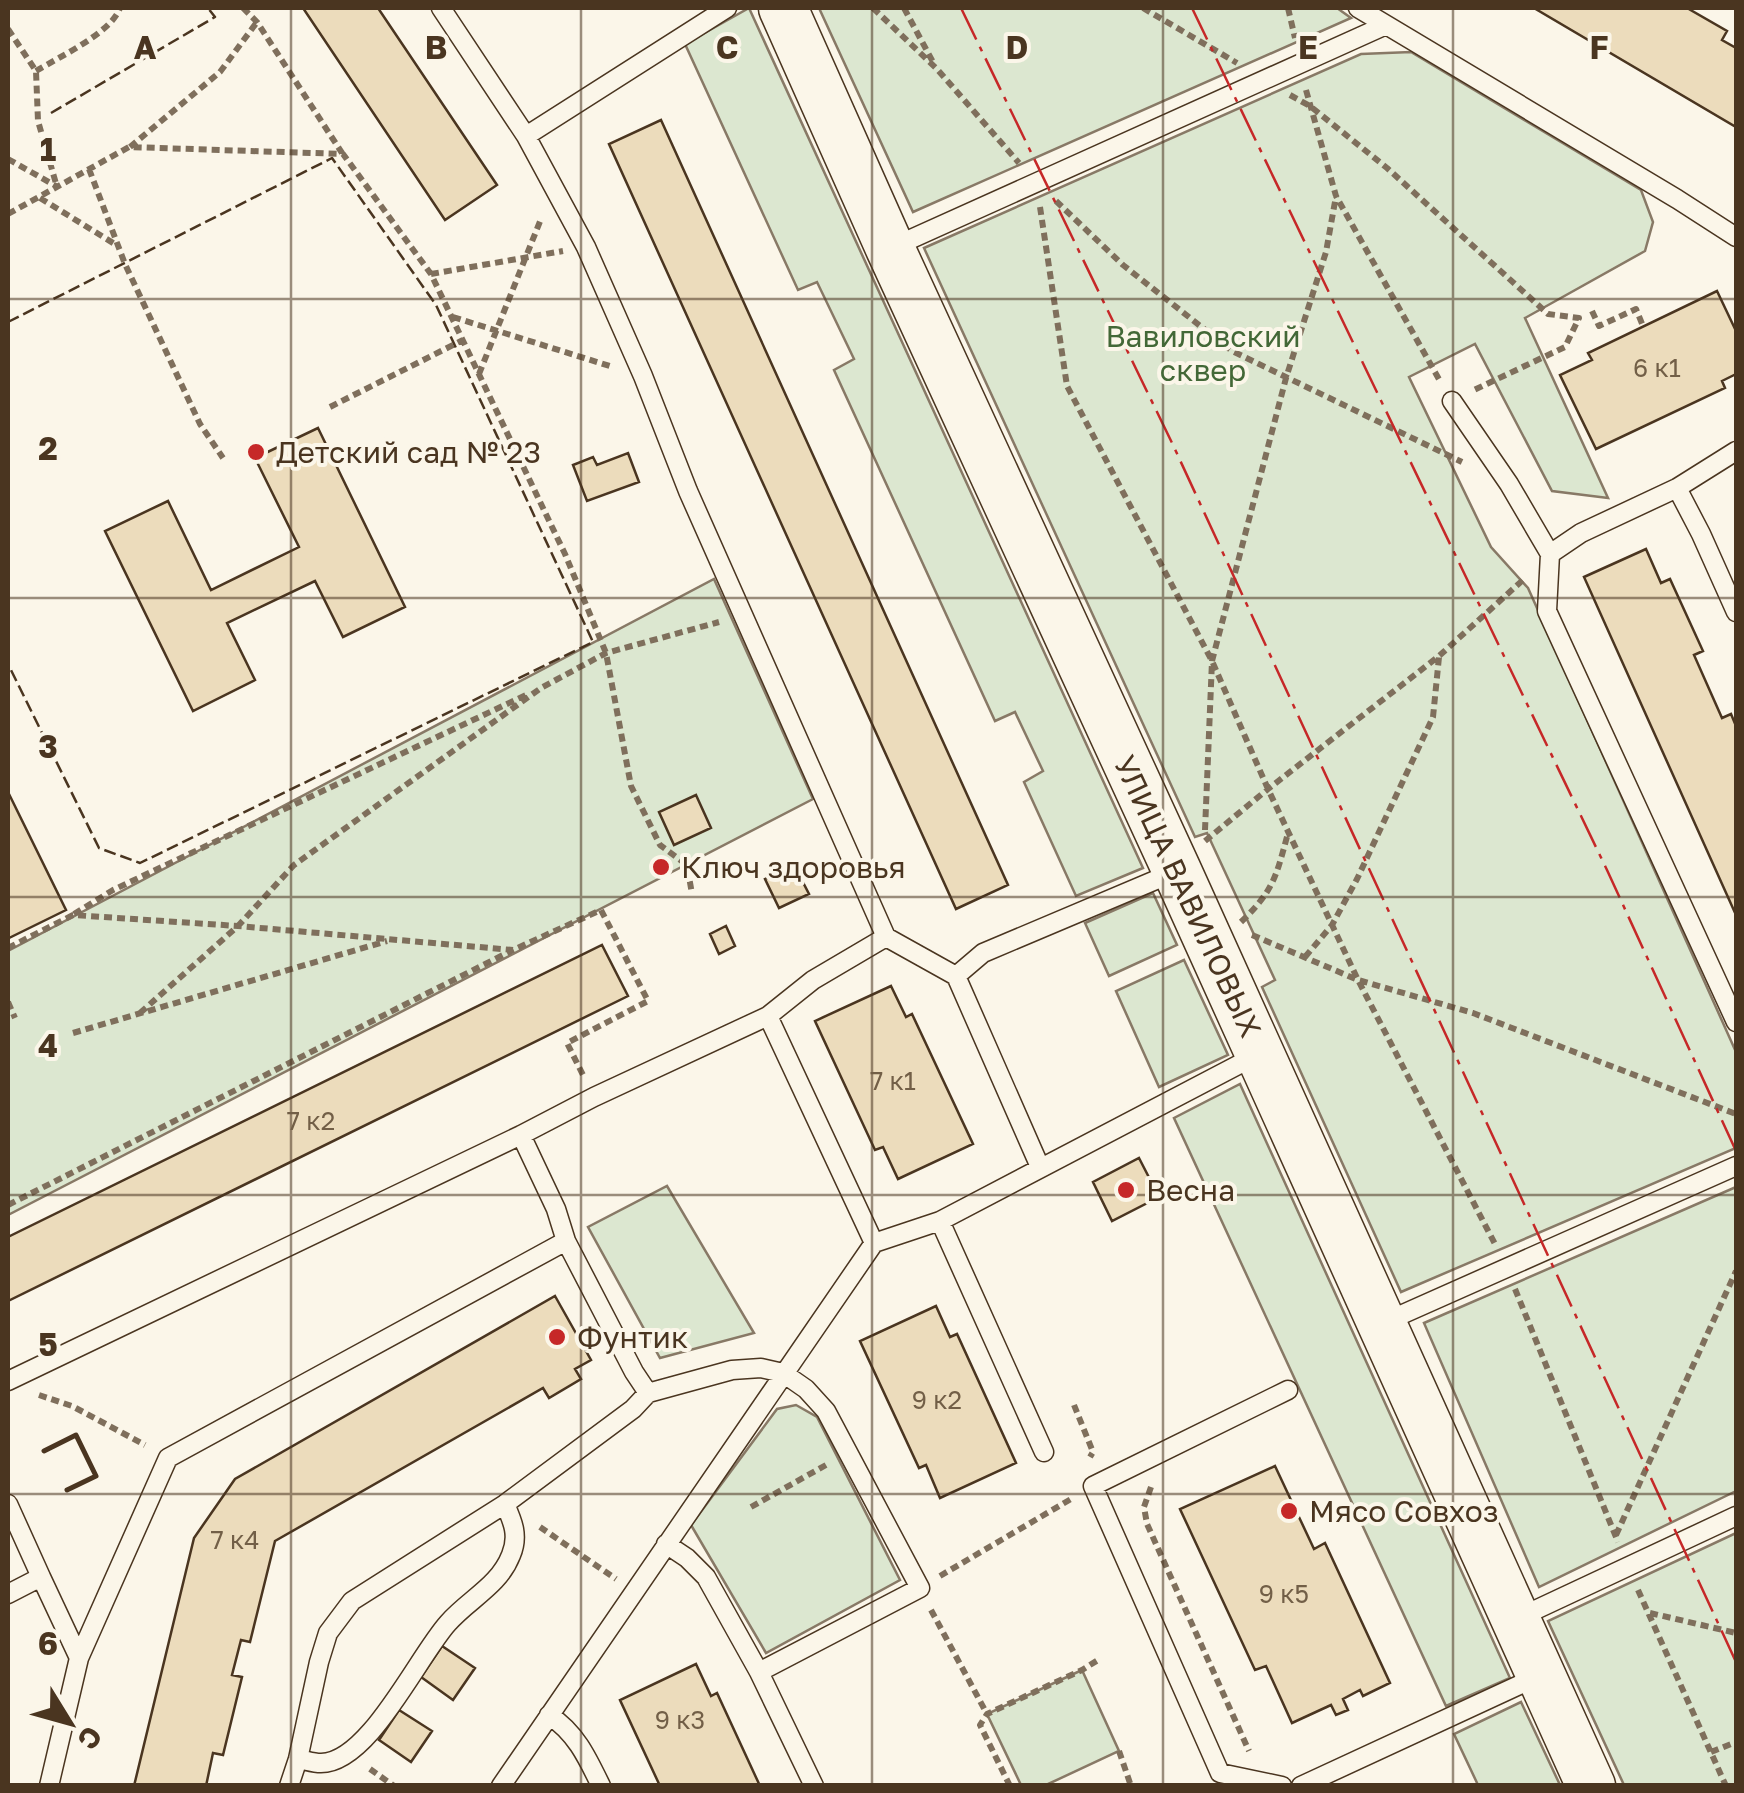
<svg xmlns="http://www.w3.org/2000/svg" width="1744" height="1793" viewBox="0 0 1744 1793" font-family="'Golos Text',sans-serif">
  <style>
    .green { fill: #dce7d0; stroke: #887966; stroke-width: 2.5 }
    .building { fill: #ecdcbc; stroke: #4a3520; stroke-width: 2.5 }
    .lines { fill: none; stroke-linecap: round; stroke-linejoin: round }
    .lane-casing { stroke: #4a3520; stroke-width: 21 }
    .secondary-casing { stroke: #4a3520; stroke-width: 51 }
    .path { stroke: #7f6f5c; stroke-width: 6; stroke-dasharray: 8 5; stroke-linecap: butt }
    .lane { stroke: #fbf6e9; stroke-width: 18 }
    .secondary { stroke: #fbf6e9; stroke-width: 48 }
    .fence { stroke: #4a3520; stroke-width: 2.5; stroke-dasharray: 12 5; stroke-linecap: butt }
    .wall { stroke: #4a3520; stroke-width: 5 }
    .power { stroke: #c62828; stroke-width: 2.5; stroke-dasharray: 35 8 5 8; stroke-linecap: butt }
    .grid { fill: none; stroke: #4a3520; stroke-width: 2.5; stroke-opacity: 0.55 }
    .poi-dot { fill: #c62828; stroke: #fbf6e9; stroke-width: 4 }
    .labels { text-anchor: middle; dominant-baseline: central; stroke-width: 8; stroke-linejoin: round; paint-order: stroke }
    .number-label { font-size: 25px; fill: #725f47 }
    .park-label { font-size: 30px; fill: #436837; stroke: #fbf6e9 }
    .poi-label { font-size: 30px; fill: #4a3520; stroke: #fbf6e9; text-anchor: start }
    .street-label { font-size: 30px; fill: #4a3520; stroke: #fbf6e9 }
    .grid-label { font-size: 32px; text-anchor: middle; font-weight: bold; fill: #4a3520; stroke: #fbf6e9; stroke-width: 8; stroke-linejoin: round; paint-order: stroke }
  </style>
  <rect width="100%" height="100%" fill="#fbf6e9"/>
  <path class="green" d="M749 8 1143 868 1076 896 1024 782 1043 771 1015 712 995 721 834 370 854 359 817 282 798 290 685 44Z
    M819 8H1337L1351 18 913 212Z
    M1411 52 1641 190 1653 222 1645 251 1525 318 1608 498 1552 491 1475 344 1409 377 1491 547 1528 588 1736 1052V1148L1401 1292 1262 987 1275 980 1207 833 1195 837 924 248 1361 54Z
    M714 579 813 799 8 1215V951Z
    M1153 893 1177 945 1109 976 1085 923Z
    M1184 960 1228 1055 1159 1087 1116 991Z
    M1240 1084 1510 1678 1446 1706 1174 1118Z
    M667 1186 754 1333 660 1358 588 1227Z
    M1736 1187V1491L1539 1587 1424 1323Z
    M796 1405 817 1417 900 1580 766 1653 691 1525 777 1409Z
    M1736 1533V1785H1624L1548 1621Z
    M1082 1670 1119 1751 1046 1785H1021L987 1714Z
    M1521 1702 1560 1785H1478L1454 1734Z"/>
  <path class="building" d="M303 8H378L497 185 445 220Z
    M1534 8H1687L1727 31 1722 40 1736 48V127Z
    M661 120 1008 885 956 909 609 144Z
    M1717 291 1736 331V374L1722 381 1725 388 1596 449 1560 375 1592 360 1588 353Z
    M318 428 405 607 343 637 315 581 227 623 255 680 193 711 105 531 168 501 211 590 299 547 255 458Z
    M628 453 639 482 587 501 573 465 593 457 597 465Z
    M1646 549 1661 583 1670 579 1703 651 1694 655 1722 718 1731 714 1736 726V915L1584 577Z
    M8 792 66 910 9 938 8 934Z
    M696 795 711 828 674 845 659 812Z
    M794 865 809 894 779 908 765 879Z
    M726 926 735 946 719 954 710 934Z
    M602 945 628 996 8 1301V1237Z
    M891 986 906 1017 912 1014 973 1144 898 1179 883 1147 875 1150 815 1021Z
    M1139 1158 1159 1197 1112 1221 1093 1182Z
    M555 1296 591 1360 575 1369 581 1379 549 1398 543 1388 275 1541 250 1642 241 1640 232 1675 242 1677 223 1755 213 1753 206 1786H134L194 1538 235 1479Z
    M936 1306 950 1337 957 1334 1016 1463 940 1498 926 1465 919 1468 860 1341Z
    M1275 1466 1314 1549 1325 1543 1390 1683 1363 1696 1360 1690 1343 1699 1348 1710 1336 1715 1331 1705 1292 1723 1266 1666 1255 1670 1180 1509Z
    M442 1646 475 1668 453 1700 421 1677Z
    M696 1664 711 1696 717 1693 760 1786H660L620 1700Z
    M399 1710 432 1731 411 1762 379 1740Z"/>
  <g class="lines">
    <defs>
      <path id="lane" d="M441 8 526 136 586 247 643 376 688 491 886 937 956 976 983 953 1177 871
        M1358 8 1677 199 1736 237
        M526 136 727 8
        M891 248 1386 25
        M1452 401 1509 484 1550 554 1547 611 1736 1022
        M1677 488 1701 534 1736 612
        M1550 554 1581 533 1677 488 1736 451
        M956 976 1040 1167
        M768 1016 813 980 886 937
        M521 1135 556 1209 566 1241
        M940 1221 1044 1452
        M1385 1322 1736 1166
        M8 1381 521 1135 594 1097 768 1016 874 1243
        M8 1504 41 1577 8 1594
        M41 1577 79 1658
        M1516 1619 1736 1516
        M759 1672 814 1786
        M549 1715C576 1733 587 1757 601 1786
        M298 1759C305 1760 313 1763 321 1763 369 1763 418 1656 448 1623 469 1599 499 1586 511 1555 519 1536 513 1522 505 1504
        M49 1786 79 1658 168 1458 566 1241 634 1372 648 1393
        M289 1786 298 1759 319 1662 328 1633 352 1601 505 1504 633 1409 648 1393 732 1370 761 1368 783 1373 806 1389 826 1411 920 1588 759 1672 706 1577 687 1558 666 1544
        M501 1786 874 1243 940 1221 1259 1054
        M1282 1786 1220 1773 1093 1486 1288 1390
        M1301 1786 1541 1675"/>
      <path id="secondary" d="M783 8 890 248 1177 871 1591 1786"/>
    </defs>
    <use href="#lane" class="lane-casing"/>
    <use href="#secondary" class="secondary-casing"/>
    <path class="path" d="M243 8 257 22 342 153
      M873 8 937 69 1019 163
      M904 8 934 64
      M1143 8 1237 63
      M1288 8 1295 38
      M8 29 36 71 38 121 57 187
      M36 71C59 57 111 33 120 8
      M1306 90 1336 196 1440 381
      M1290 95 1310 106 1387 168 1548 314 1579 318 1565 347 1474 390
      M130 147 220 72 257 22
      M8 159 56 186
      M89 169 125 264 200 424 223 458
      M40 198 118 246
      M1056 201 1123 265 1232 351 1462 462
      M1040 207 1067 386 1212 661 1268 789 1358 980 1496 1246
      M8 214 129 147 343 154 431 274 565 554 606 653 631 786 660 845 687 865 692 894
      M431 274 563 251
      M1592 311 1599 326 1636 309 1643 326
      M453 317 613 367
      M479 374 541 219
      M330 407 463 340
      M1205 830 1212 661 1286 378 1326 252 1336 196
      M1205 841 1268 789 1439 656 1524 579
      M74 914 113 890 526 695
      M1241 922C1274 890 1276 877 1288 833
      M1252 935 1358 980 1473 1013 1736 1114
      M8 948 73 915 238 926 513 950 601 910 648 1001 567 1043 584 1077
      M1305 957 1332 925 1357 879 1433 717 1439 657
      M8 1002 15 1018
      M140 1013 238 926 294 865 541 688 606 653 719 622
      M73 1033 387 941
      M8 1205 511 951
      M1515 1289 1618 1542
      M39 1395 72 1406 145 1445
      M1074 1405 1093 1452 1090 1457
      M1151 1487 1144 1507 1147 1524 1249 1751
      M751 1507 826 1465
      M540 1527 616 1579
      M1616 1535 1736 1271
      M940 1576 1071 1499
      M1638 1590 1726 1786
      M931 1610 987 1714
      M1650 1613 1736 1633
      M1119 1751 1131 1786
      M1711 1752 1736 1742
      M370 1769 394 1786
      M1010 1786 980 1725 987 1714 1082 1670 1098 1660"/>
    <use href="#lane" class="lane"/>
    <use href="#secondary" class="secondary"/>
    <path class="fence" d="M51 113 215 17 208 8
      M8 322 332 158 436 305 593 642 140 863 99 848 8 664"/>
    <path class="wall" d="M44 1451 76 1435 96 1476 67 1490"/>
    <path class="power" d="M961 8 1173 445 1736 1662
      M1192 8 1607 870 1736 1151"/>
  </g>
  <path class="grid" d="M291 8V1786M581 8V1786M872 8V1786M1163 8V1786M1453 8V1786M8 299H1736M8 598H1736M8 897H1736M8 1195H1736M8 1494H1736"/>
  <g class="poi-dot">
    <circle cx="256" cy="452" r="10"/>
    <circle cx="661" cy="867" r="10"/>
    <circle cx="1126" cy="1190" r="10"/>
    <circle cx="557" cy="1337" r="10"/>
    <circle cx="1289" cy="1511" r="10"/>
  </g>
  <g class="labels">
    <g class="number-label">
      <text x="1657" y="367">6 к1</text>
      <text x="893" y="1080">7 к1</text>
      <text x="311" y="1120">7 к2</text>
      <text x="937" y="1399">9 к2</text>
      <text x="235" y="1539">7 к4</text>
      <text x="1284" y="1593">9 к5</text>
      <text x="680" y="1719">9 к3</text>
    </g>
    <g class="park-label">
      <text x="1203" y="336">Вавиловский<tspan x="1203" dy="34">сквер</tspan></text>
    </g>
    <g class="poi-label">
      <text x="276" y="452">Детский сад № 23</text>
      <text x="681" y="867">Ключ здоровья</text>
      <text x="1146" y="1190">Весна</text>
      <text x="577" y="1337">Фунтик</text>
      <text x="1309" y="1511">Мясо Совхоз</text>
    </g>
    <g class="street-label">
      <text transform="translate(1188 896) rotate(65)">УЛИЦА ВАВИЛОВЫХ</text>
    </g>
  </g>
  <g class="grid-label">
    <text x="145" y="59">A</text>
    <text x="436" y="59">B</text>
    <text x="727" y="59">C</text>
    <text x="1017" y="59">D</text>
    <text x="1308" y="59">E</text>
    <text x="1599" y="59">F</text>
    <text x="48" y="161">1</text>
    <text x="48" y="460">2</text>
    <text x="48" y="758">3</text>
    <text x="48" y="1057">4</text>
    <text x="48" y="1356">5</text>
    <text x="48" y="1655">6</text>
  </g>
  <rect width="1744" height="1793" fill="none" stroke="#4a3520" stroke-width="20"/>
  <g transform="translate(70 1723) rotate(127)" stroke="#fbf6e9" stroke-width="8" paint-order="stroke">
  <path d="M0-8L18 38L0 25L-18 38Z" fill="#4a3520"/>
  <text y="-15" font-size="28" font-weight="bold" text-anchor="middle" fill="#4a3520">С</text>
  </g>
</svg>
